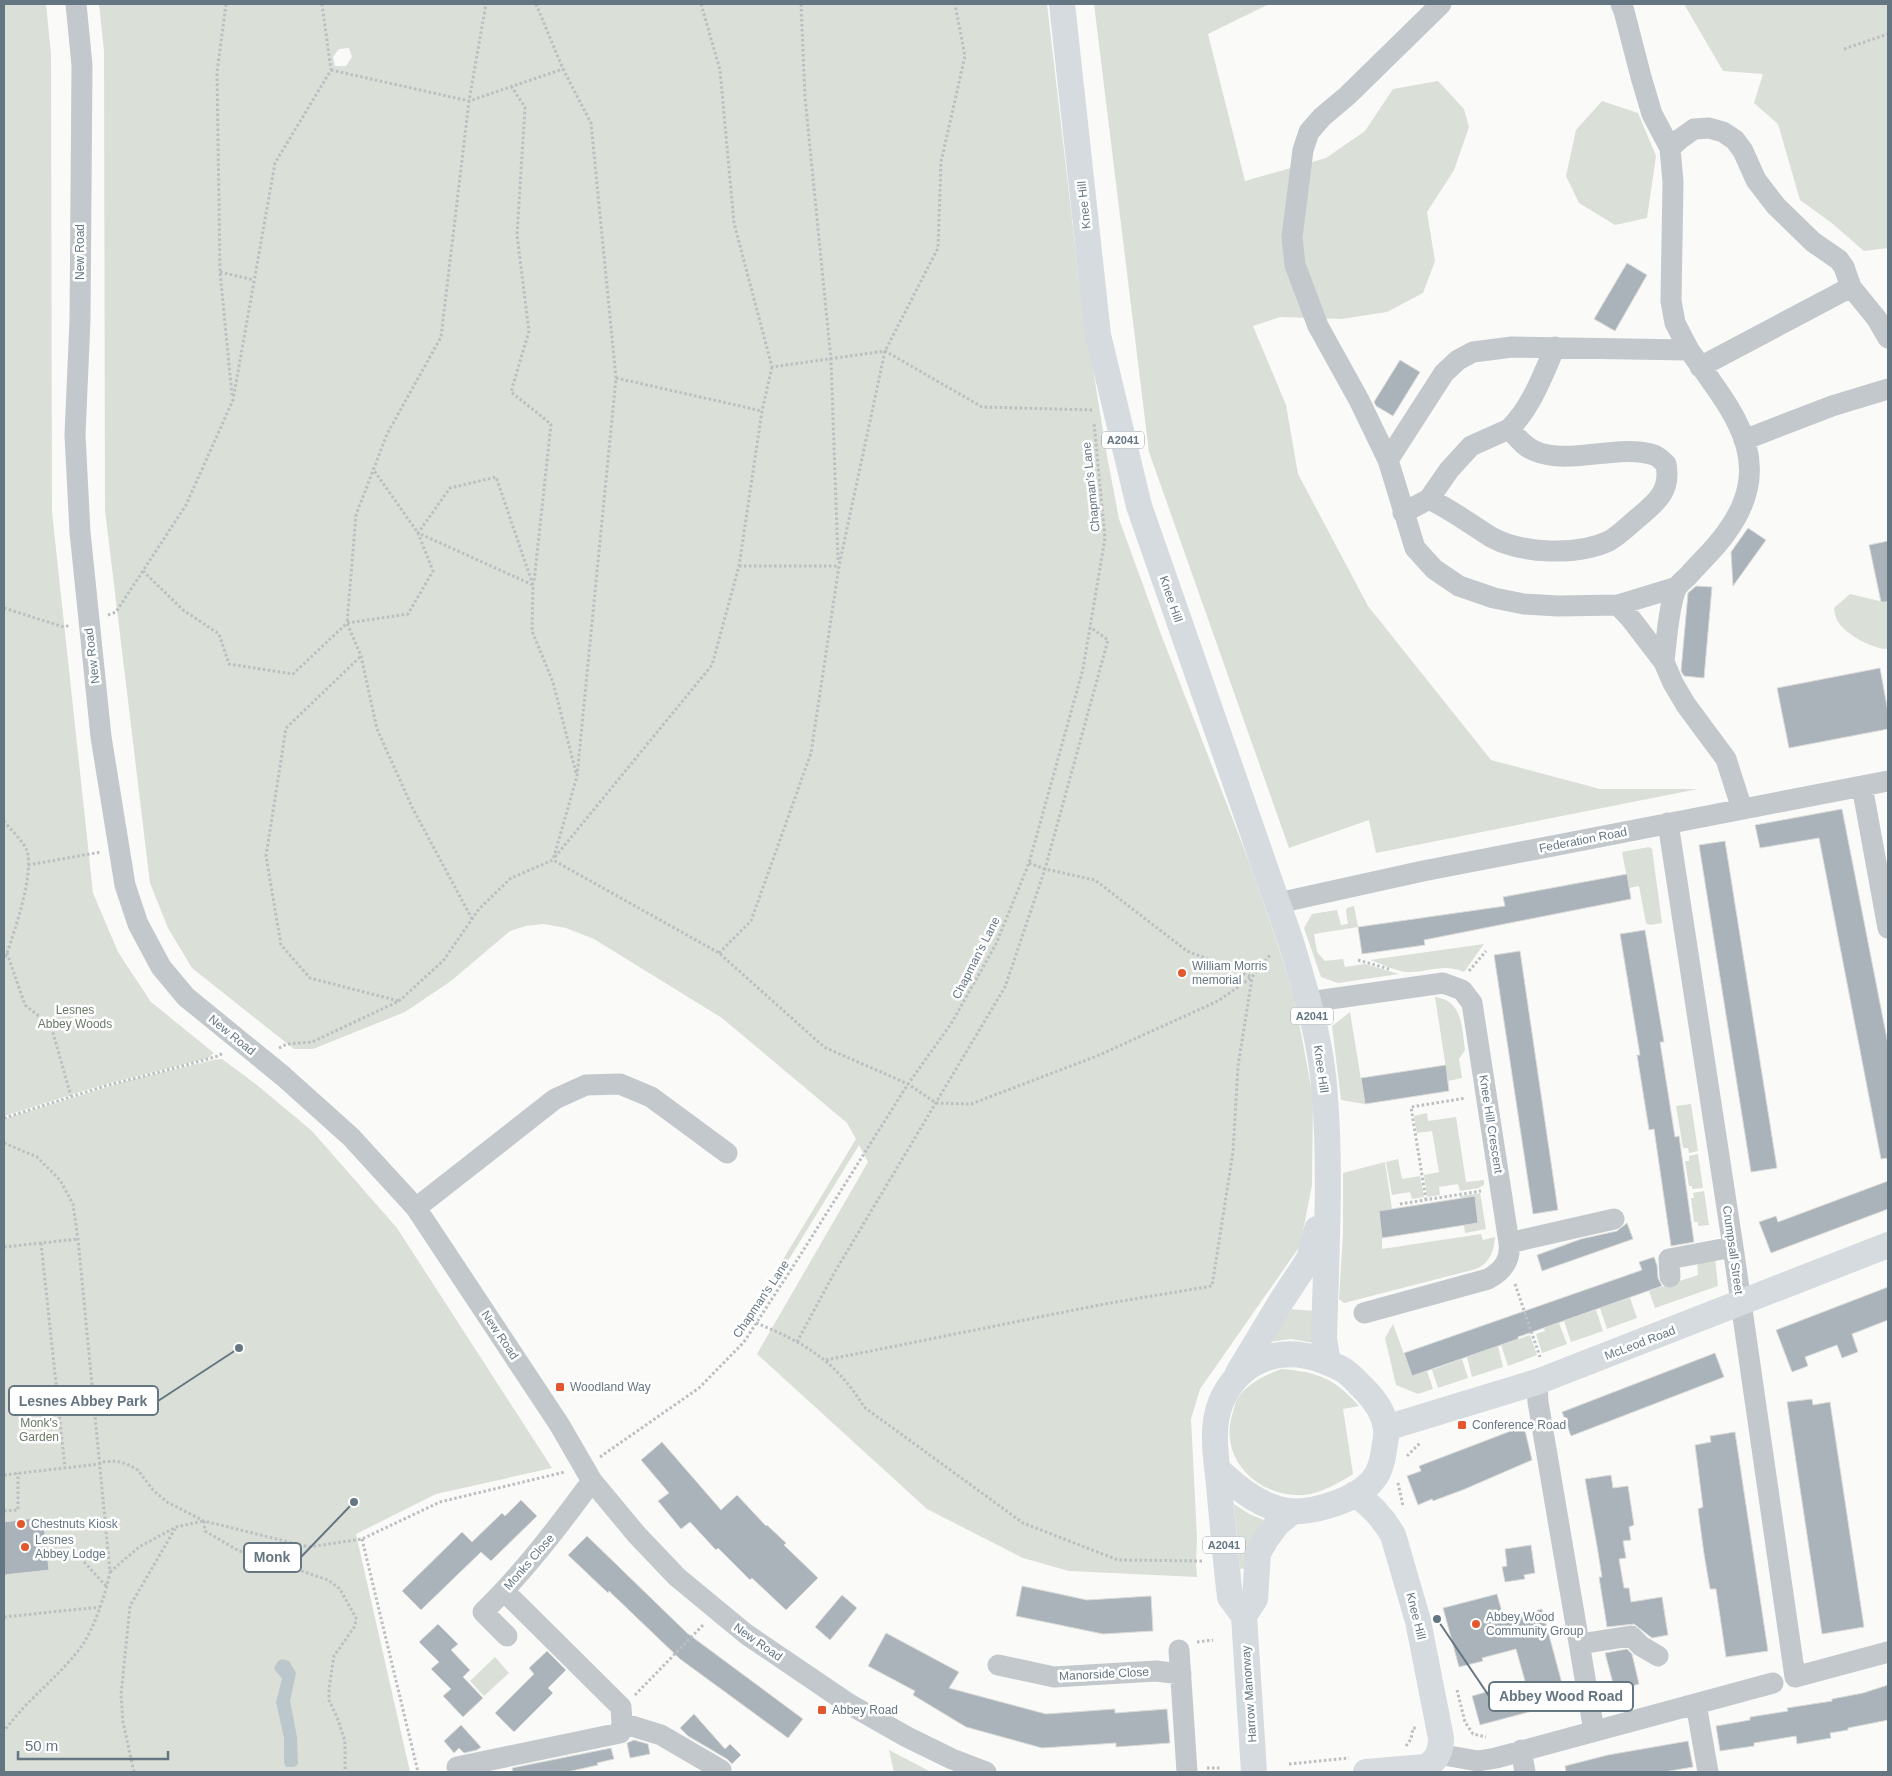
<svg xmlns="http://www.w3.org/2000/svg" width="1892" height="1776" viewBox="0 0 1892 1776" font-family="Arial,sans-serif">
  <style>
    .green { fill: #dadfd7; fill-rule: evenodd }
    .water { fill: #bbc7cb }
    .building { fill: #aab3b9; stroke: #dcdcda }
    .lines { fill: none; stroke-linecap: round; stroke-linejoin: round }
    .path { stroke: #bbbfc2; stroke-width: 3; stroke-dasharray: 2.5 2.5; stroke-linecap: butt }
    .minor { stroke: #c3c8cc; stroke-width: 21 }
    .major { stroke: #d6dbdf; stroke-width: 26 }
    .poi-dot { fill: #e4572e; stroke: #fff; stroke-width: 2 }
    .labels { text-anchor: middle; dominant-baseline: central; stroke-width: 5; stroke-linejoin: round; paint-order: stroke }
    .shield { fill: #fff; stroke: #939fa8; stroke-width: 1 }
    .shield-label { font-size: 11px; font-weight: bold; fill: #657683 }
    .street-label { font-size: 12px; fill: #657683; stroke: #fff }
    .poi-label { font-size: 12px; fill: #657683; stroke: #fff; text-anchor: start }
    .park-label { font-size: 12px; fill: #687a64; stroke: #fff }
    .leader { fill: none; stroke: #657683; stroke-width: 2 }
    .callout-dot { fill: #657683; stroke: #fff; stroke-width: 2 }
    .callout { fill: #fff; stroke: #657683; stroke-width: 2 }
    .callout-label { font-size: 14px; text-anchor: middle; font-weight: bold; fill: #657683 }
  </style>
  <rect width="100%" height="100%" fill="#fafaf8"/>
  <path class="green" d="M4 4H46L51 54 52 512 93 893 118 952 151 1002 214 1053 208 1058 99 1086 4 1116Z
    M99 4H1047L1080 288 1107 456 1119 519 1159 629 1250 864 1278 945 1295 1001 1313 1097 1312 1185 1300 1246 1200 1389 1191 1419 1197 1538 1196 1562 1197 1577 1069 1571 1023 1558 927 1509 757 1354 868 1162 859 1145 753 1318 747 1319 856 1139 847 1123 722 1018 594 939 566 928 544 924 526 926 510 931 451 981 405 1012 313 1049H294L192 968 168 928 150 883 105 510 104 51ZM349 48 352 57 346 66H335L333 57 339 49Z
    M1094 4H1269L1208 34 1245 181 1326 158 1365 131 1393 89 1438 81 1464 109 1469 127 1454 170 1427 212 1435 261 1423 293 1387 312 1341 319 1280 317 1253 326 1286 405 1298 474 1368 606 1491 760 1600 789H1698L1376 853 1369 820 1289 848 1149 452Z
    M1684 4H1888V248L1864 251 1833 224 1800 200 1778 124 1754 103 1763 74 1723 71Z
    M1602 101 1638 113 1656 156 1647 218 1615 225 1579 203 1566 176 1576 130Z
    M1850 594 1888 603V649C1873 649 1848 636 1839 623 1836 620 1835 613 1834 608Z
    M1649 847 1652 849 1662 923 1650 925 1646 923 1639 886 1629 888 1622 852Z
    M1354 906 1358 927 1314 934 1317 952 1325 961 1343 959 1345 967 1365 964 1399 974 1338 983 1321 977 1304 928 1312 914 1337 910 1341 925 1348 924 1346 911 1347 908Z
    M1484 944 1464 972C1443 963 1430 972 1409 972 1397 972 1382 964 1370 960Z
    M1435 997C1463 1000 1462 1029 1465 1050L1459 1059 1462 1078 1448 1081Z
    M1350 1012 1365 1104 1341 1100 1332 1026Z
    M222 1059 257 1085 312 1131 397 1228 552 1468 436 1494 356 1534 410 1772H4V1119L127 1081 213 1060Z
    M1691 1104 1698 1151 1689 1153 1688 1148H1683L1676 1106Z
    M1427 1113 1428 1121 1456 1117 1466 1182 1484 1180V1185L1479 1188 1460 1191 1458 1184 1439 1187 1440 1195 1427 1197 1424 1175 1439 1172 1432 1131 1417 1133 1414 1116Z
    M1698 1154 1703 1188 1692 1189V1186H1689L1685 1161H1689V1156Z
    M1398 1159 1402 1179 1420 1176 1424 1197 1412 1199 1410 1192 1392 1195 1386 1162Z
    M1385 1162 1392 1209 1379 1212 1382 1238V1249L1481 1234 1483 1240 1495 1237C1494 1251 1490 1263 1476 1269L1344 1303 1339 1299 1343 1233V1173Z
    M1704 1191 1709 1225 1698 1226V1222H1694L1691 1198H1694L1693 1193Z
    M1480 1193 1486 1229 1465 1233 1464 1225 1478 1222 1475 1197 1460 1199V1196Z
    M1715 1257 1718 1286 1655 1308 1649 1291 1698 1275 1697 1260Z
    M1630 1298 1637 1318 1607 1329 1600 1308Z
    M1288 1309 1316 1311 1314 1343 1291 1339 1269 1342Z
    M1596 1310 1603 1331 1571 1342 1564 1321Z
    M1559 1323 1567 1344 1542 1353 1536 1334 1545 1331 1544 1328Z
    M1393 1324 1412 1376 1427 1371 1433 1389 1418 1394 1396 1385 1385 1338Z
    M1530 1335 1537 1355 1508 1366 1501 1345Z
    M1498 1346 1503 1367 1472 1377 1467 1357Z
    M1462 1359 1468 1378 1438 1388 1432 1370Z
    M1281 1369C1318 1372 1334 1378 1359 1406L1343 1409 1353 1474C1339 1483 1321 1493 1304 1495 1259 1498 1217 1459 1233 1412 1234 1408 1235 1402 1238 1398 1247 1383 1266 1375 1281 1369Z
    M1234 1504 1249 1514 1264 1520 1251 1539 1246 1568 1240 1569Z
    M495 1657 509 1673 484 1696 470 1681Z
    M889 1750 931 1772H894Z"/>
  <path class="water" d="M282 1659 289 1661 296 1673 290 1701 297 1737 298 1764 294 1767H286L284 1763V1738L276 1702 282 1679C280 1674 276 1673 274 1668L278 1661Z"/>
  <path class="building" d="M1627 263 1647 275 1615 331 1594 319Z
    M1400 360 1420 372 1393 416 1376 406 1374 402Z
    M1748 528 1766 540 1733 586 1731 552Z
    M1888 541V602H1881L1869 545Z
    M1696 586 1712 587 1704 678 1684 676 1681 671 1688 593Z
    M1880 668 1888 712V729L1789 748 1777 688Z
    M1842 809 1888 1044V1158L1881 1159 1819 838 1760 848 1755 825Z
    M1725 841 1777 1168 1751 1172 1699 845Z
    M1627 874 1631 899 1424 940 1425 945 1362 954 1358 927 1505 906 1503 897Z
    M1645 930 1664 1042H1660L1675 1137 1679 1136 1694 1242 1671 1246 1654 1129 1649 1130 1646 1111 1637 1055H1640L1620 934Z
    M1520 951 1558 1210 1533 1214 1494 955Z
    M1446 1065 1449 1091 1365 1104 1361 1078Z
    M1888 1181V1209L1771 1253 1759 1222 1776 1216 1778 1222Z
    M1475 1196 1478 1223 1382 1238 1379 1211Z
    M1627 1223 1633 1239 1542 1271 1537 1255 1581 1239 1617 1231Z
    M1654 1257 1657 1265 1658 1278 1662 1286 1518 1337V1339L1412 1376 1404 1353 1642 1270 1639 1262Z
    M1888 1287V1320L1852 1334 1858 1352 1842 1358 1837 1345 1805 1357 1808 1366 1792 1372 1776 1330Z
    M1715 1353 1724 1377 1571 1436 1562 1412Z
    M1812 1399 1813 1405 1830 1402 1864 1627 1822 1634 1787 1402Z
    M1524 1426 1532 1460 1465 1489 1433 1501 1432 1499 1418 1505 1407 1476 1421 1471 1419 1466Z
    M1735 1432 1768 1651 1726 1657 1716 1589H1710L1704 1554 1698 1509 1703 1507 1695 1445 1711 1442 1710 1436Z
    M662 1442 721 1510 737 1495 766 1526 767 1525 786 1543 784 1545 818 1578 786 1610 752 1578 750 1580 718 1548 716 1550 690 1522 681 1529 658 1501 669 1493 641 1460Z
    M1611 1475 1613 1488 1628 1486 1634 1525 1629 1527 1631 1540 1623 1541 1626 1558 1619 1559 1624 1588H1629L1631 1602 1662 1597 1668 1635 1652 1638 1634 1624 1607 1627 1599 1577H1602L1597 1546 1585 1479Z
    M521 1500 537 1516 491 1561 481 1552 421 1610 402 1591 462 1532 472 1542 502 1513 505 1516Z
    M43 1517 49 1570 4 1575V1522Z
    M587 1536 687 1633 803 1719 788 1738 680 1659 609 1591 608 1593 568 1555Z
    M1531 1545 1535 1573 1524 1575 1525 1579 1505 1582 1502 1567 1507 1566 1505 1549Z
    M1022 1586 1087 1600 1151 1596 1153 1631 1103 1634 1016 1616Z
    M1497 1594 1504 1619 1542 1609 1567 1702 1480 1725 1472 1696 1525 1681 1516 1649 1482 1658 1483 1661 1459 1667 1443 1608Z
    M842 1595 857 1608 830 1640 815 1627Z
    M438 1624 458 1644 451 1650 470 1670 463 1677 483 1698 463 1717 443 1696 451 1689 431 1669 439 1662 419 1642Z
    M886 1633 959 1672 949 1688 1046 1714 1115 1709V1713L1167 1709 1170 1743 1116 1747V1743L1042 1748 966 1727 913 1695 915 1691 868 1666Z
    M1627 1649 1632 1654 1639 1684 1615 1691 1605 1653Z
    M547 1651 566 1670 548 1688 553 1693 514 1732 495 1713 534 1674 529 1668Z
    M1888 1685V1720L1848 1728V1730L1830 1733 1831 1738 1797 1744 1796 1736 1754 1743V1746L1720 1751 1716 1726 1750 1720V1717L1788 1711 1787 1708 1832 1701V1699L1863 1693Z
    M694 1714 725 1749 730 1744 741 1755 732 1764 727 1759 688 1736 680 1728Z
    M461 1725 481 1747 477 1750 464 1753 459 1748 454 1753 444 1741Z
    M634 1740 648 1744 650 1754 630 1758 627 1743Z
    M1688 1741 1693 1767 1664 1772H1566L1565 1766 1608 1755Z
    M611 1748 614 1759 597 1763 598 1765 567 1772H513L512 1768Z"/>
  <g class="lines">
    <path class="path" d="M226 4 217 72 220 272 232 395
      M536 4 563 69 591 123 616 378 577 776 553 860
      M701 4 720 70 734 223 772 367 885 351 982 407 1092 410
      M801 4 805 97 831 360 838 560
      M1844 49 1888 34
      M331 70 469 101 563 69
      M511 86 525 107 517 235 529 331 511 392 551 424 534 582
      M220 272 254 280
      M616 378 762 411
      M739 566H839
      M143 571 183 610 219 634 229 664 293 674 347 623 408 614 433 571 418 533 373 469
      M533 585 496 477 450 488 418 533 533 585 532 631 553 682 576 773
      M4 608 64 627 70 625
      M108 615 116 612 186 505 233 400 275 163 331 70 322 4
      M360 657 286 728 266 856 281 945 310 978 399 1001
      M4 821C10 829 24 842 27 851 34 874 15 930 7 953L4 959
      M555 857 712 665 739 566 762 411 772 367
      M1029 863 1045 869 1095 880 1187 951 1252 977 1270 955
      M28 865 101 852
      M472 919 412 807 377 729 361 656 347 623 356 515 387 434 441 337 469 101 486 4
      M7 953 25 1005 51 1026 71 1096
      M719 953 751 921 811 753 839 566 885 351 938 248 941 162 965 56 955 4
      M1358 960 1389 969
      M1469 971 1486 951
      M279 1048 287 1044 312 1042 399 1001 443 961 479 909 511 878 553 860 719 953 824 1047 908 1084 936 1103 971 1104 1097 1056 1218 1001 1252 977
      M4 1118 105 1086 190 1064 218 1056 223 1053
      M4 1143 37 1157 60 1180 73 1204 78 1239 110 1572C106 1593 94 1629 81 1647 66 1667 47 1684 29 1702 20 1711 12 1721 4 1731
      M1426 1200 1411 1107 1466 1098
      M1400 1204 1481 1191
      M41 1243 65 1468
      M4 1247 78 1239
      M1515 1284 1540 1357
      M756 1323C804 1342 837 1362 864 1407L1023 1523 1118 1560 1203 1561
      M797 1342 833 1275 1005 987 1045 869 1108 640 1090 627
      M826 1360 1104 1304 1212 1286 1233 1152 1238 1066 1252 978
      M1407 1456 1420 1443
      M600 1457 699 1388 744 1342 794 1265 908 1084 951 1024 996 944 1029 863 1083 669 1105 538 1094 423
      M4 1475 99 1464 102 1462 116 1461 127 1464 138 1470 153 1490 167 1502 204 1521 309 1547 362 1539 440 1502 565 1472
      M1398 1483 1403 1506
      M4 1511 18 1510V1473
      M204 1521 205 1531 239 1551 252 1554 328 1580 340 1589 356 1618 355 1626 334 1656 329 1688V1700L337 1717 345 1741V1772
      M362 1539 418 1772
      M84 1562 107 1587
      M110 1572 139 1547 176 1527 203 1521
      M4 1617 100 1607
      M1197 1642 1213 1640
      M1457 1690 1465 1722 1473 1734 1486 1737
      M635 1695 704 1624
      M1406 1746 1411 1739 1413 1728H1417
      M1289 1764 1349 1758
      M1207 1768H1221
      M134 1772 123 1722 121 1695 130 1606 176 1527"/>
    <path class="minor" d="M76 4 82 65 80 320 75 435 80 532 101 737 125 885 138 924 161 967 186 997 283 1076 351 1137 416 1208 559 1424 592 1481 637 1535 677 1577 746 1634 849 1704 907 1737 952 1759 986 1772
      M1621 4 1624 11 1641 77 1652 114 1670 148 1673 182 1671 301 1675 323 1689 350
      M1670 148 1680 139 1694 129 1709 128 1723 132 1735 140 1743 151 1756 180 1776 206 1813 242 1839 260 1844 267 1851 287 1877 319 1888 338
      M1700 367 1851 287
      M1744 440 1832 406 1888 389
      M1388 460 1359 400 1318 326 1295 265 1292 237 1303 150 1309 132 1322 117 1347 96 1441 4
      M1429 499 1449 470 1471 446 1509 429
      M1403 513 1429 499C1452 510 1470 524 1491 537 1522 554 1577 556 1609 541 1620 535 1630 524 1639 517 1658 501 1671 490 1666 464 1662 461 1658 456 1654 455 1619 443 1569 466 1535 451 1524 447 1517 437 1509 429 1531 408 1543 375 1555 347
      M1618 605 1631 619 1664 662C1666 644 1669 602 1677 587 1680 583 1685 579 1688 576 1700 562 1715 549 1726 533 1779 461 1732 411 1689 350L1512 347 1473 352 1458 360 1444 373 1388 460 1415 548 1434 569 1459 586 1494 598 1524 604 1558 606 1618 605 1677 587
      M1664 662 1673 683 1686 705 1726 759 1742 809
      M1862 786 1888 928
      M1668 823 1733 1247 1795 1677 1888 1652
      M1278 903 1423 871 1888 781
      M1309 1002 1443 983 1462 990 1472 1003 1509 1243C1511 1260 1503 1271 1488 1279L1364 1313
      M416 1208 555 1099 586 1085 620 1084 651 1097 727 1153
      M1509 1243 1614 1219
      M1670 1277 1669 1259 1733 1247
      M1537 1382 1538 1402 1594 1731
      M507 1636 483 1612C524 1572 558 1527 592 1481
      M1580 1644 1631 1636 1641 1646 1658 1656
      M1179 1650 1187 1772
      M998 1665 1054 1677 1156 1671 1181 1674
      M1696 1704 1708 1772
      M622 1723 661 1735 721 1770
      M1521 1750 1525 1772
      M1438 1754 1478 1761 1496 1758 1773 1683
      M457 1767 620 1733 622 1723 621 1707 504 1591"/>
    <path class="major" d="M1062 4 1098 335 1139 506 1291 942C1306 992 1322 1043 1325 1097 1331 1177 1326 1258 1324 1339L1328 1363
      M1238 1373 1282 1300 1309 1259 1317 1229
      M1386 1428 1537 1382 1888 1245
      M1218 1470C1236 1486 1254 1502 1278 1509 1303 1517 1354 1502 1372 1481 1379 1474 1383 1460 1384 1450 1385 1443 1387 1435 1386 1428 1384 1412 1375 1400 1364 1389 1358 1383 1352 1376 1345 1371 1339 1367 1331 1364 1324 1361 1282 1345 1240 1358 1221 1402 1209 1431 1218 1466 1220 1496 1223 1529 1226 1563 1230 1597L1244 1616 1254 1772
      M1355 1494C1372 1505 1383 1518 1393 1535L1418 1621 1441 1738C1441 1751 1437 1761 1425 1767L1366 1772
      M1244 1616 1255 1599 1258 1553 1266 1539 1277 1524 1292 1512"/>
  </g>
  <g class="poi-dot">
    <circle cx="1182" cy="973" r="5"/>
    <rect x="555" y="1382" width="10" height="10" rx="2.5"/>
    <rect x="1457" y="1420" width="10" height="10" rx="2.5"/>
    <circle cx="21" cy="1524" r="5"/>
    <circle cx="25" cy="1547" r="5"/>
    <circle cx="1476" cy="1624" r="5"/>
    <rect x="817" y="1705" width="10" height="10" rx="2.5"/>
  </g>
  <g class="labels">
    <g class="shield">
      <rect x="1102" y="431.5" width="42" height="17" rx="4"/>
      <rect x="1291" y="1007.5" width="42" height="17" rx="4"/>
      <rect x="1203" y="1536.5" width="42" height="17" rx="4"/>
    </g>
    <g class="shield-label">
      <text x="1123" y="440">A2041</text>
      <text x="1312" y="1016">A2041</text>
      <text x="1224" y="1545">A2041</text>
    </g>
    <g class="street-label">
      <text transform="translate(1084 205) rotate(-96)">Knee Hill</text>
      <text transform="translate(80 252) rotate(-90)">New Road</text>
      <text transform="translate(1091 487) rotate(-96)">Chapman's Lane</text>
      <text transform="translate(1171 599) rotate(71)">Knee Hill</text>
      <text transform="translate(92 656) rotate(-97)">New Road</text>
      <text transform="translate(1583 840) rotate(-11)">Federation Road</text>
      <text transform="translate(976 958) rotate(-63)">Chapman's Lane</text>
      <text transform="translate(232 1035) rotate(39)">New Road</text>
      <text transform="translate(1321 1069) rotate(82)">Knee Hill</text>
      <text transform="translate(1491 1124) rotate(81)">Knee Hill Crescent</text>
      <text transform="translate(1733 1250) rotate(82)">Crumpsall Street</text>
      <text transform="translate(761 1299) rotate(-56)">Chapman's Lane</text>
      <text transform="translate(500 1335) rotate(56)">New Road</text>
      <text transform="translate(1640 1343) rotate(-21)">McLeod Road</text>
      <text transform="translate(529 1562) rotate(-49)">Monks Close</text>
      <text transform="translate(1416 1616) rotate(76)">Knee Hill</text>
      <text transform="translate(758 1642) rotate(35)">New Road</text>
      <text transform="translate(1104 1674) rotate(-3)">Manorside Close</text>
      <text transform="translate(1249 1694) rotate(-94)">Harrow Manorway</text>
    </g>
    <g class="poi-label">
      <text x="1192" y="966">William Morris<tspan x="1192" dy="14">memorial</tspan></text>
      <text x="570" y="1387">Woodland Way</text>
      <text x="1472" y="1425">Conference Road</text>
      <text x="31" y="1524">Chestnuts Kiosk</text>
      <text x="35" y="1540">Lesnes<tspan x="35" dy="14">Abbey Lodge</tspan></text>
      <text x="1486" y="1617">Abbey Wood<tspan x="1486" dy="14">Community Group</tspan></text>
      <text x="832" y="1710">Abbey Road</text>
    </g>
    <g class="park-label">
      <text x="75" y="1010">Lesnes<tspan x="75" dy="14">Abbey Woods</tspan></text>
      <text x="39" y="1423">Monk's<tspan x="39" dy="14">Garden</tspan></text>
    </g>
  </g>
  <path class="leader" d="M239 1348L158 1401M354 1502L301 1557M1437 1619L1489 1696"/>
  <g class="callout-dot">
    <circle cx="239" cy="1348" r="5"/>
    <circle cx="354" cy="1502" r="5"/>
    <circle cx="1437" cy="1619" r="5"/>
  </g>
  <g class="callout">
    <rect x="9" y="1386" width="149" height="29" rx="5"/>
    <rect x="244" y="1543" width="57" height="29" rx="5"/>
    <rect x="1489" y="1682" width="144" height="29" rx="5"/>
  </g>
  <g class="callout-label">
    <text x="83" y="1406">Lesnes Abbey Park</text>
    <text x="272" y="1562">Monk</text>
    <text x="1561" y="1701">Abbey Wood Road</text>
  </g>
  <rect width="1892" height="1776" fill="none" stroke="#657683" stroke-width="10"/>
  <path d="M18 1751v8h150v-8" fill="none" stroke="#657683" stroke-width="2.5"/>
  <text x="25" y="1751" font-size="15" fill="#657683" stroke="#ffffff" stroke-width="4" paint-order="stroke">50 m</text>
</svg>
